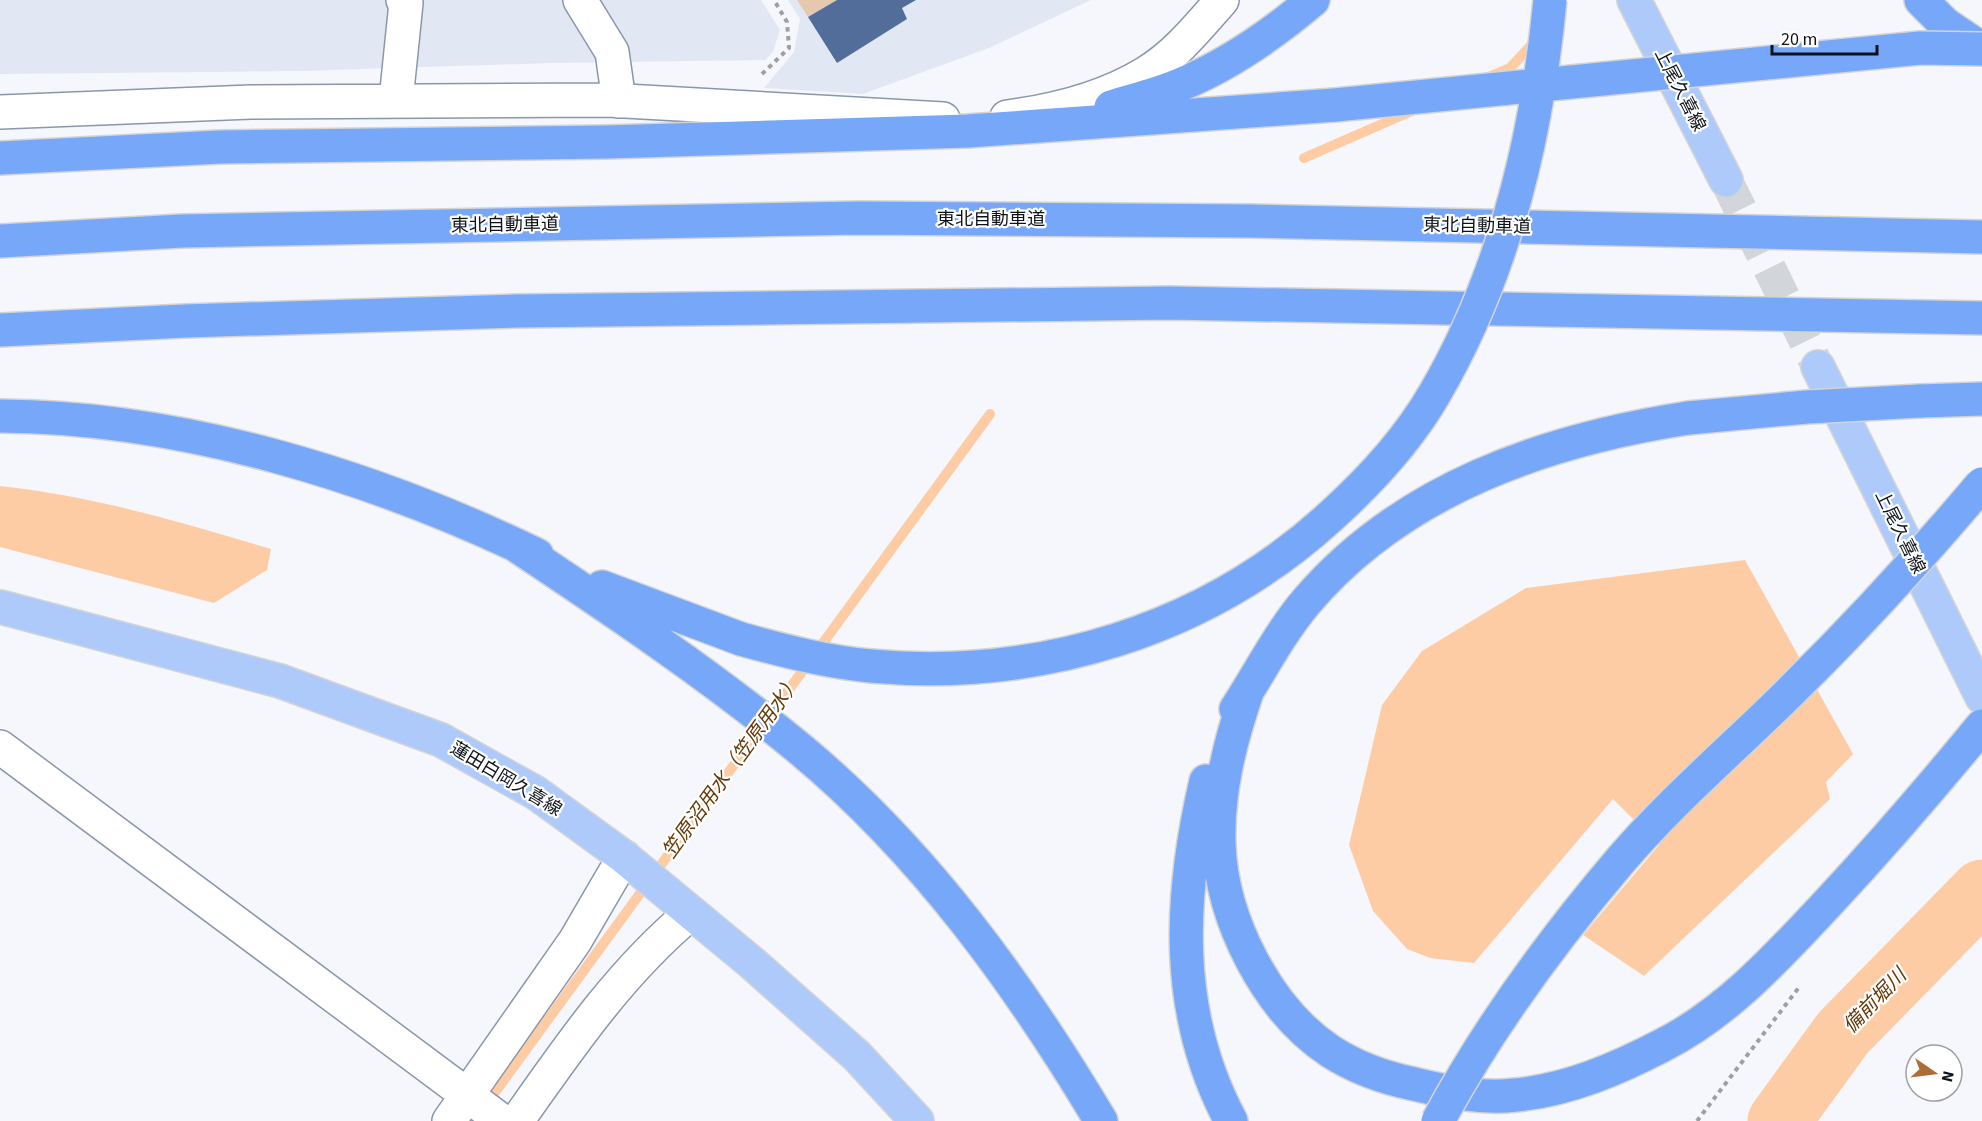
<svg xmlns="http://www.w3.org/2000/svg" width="1982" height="1121" viewBox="0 0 1982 1121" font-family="'Source Sans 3','Noto Sans JP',sans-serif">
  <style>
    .built { fill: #e1e8f3 }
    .green { fill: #e6c8af }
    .water { fill: #fecca4 }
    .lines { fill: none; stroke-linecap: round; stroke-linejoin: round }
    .stream { stroke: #fecca4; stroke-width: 10 }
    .river { stroke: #fecca4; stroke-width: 63 }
    .building { fill: #536d9a }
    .major-tunnel { stroke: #d2d5da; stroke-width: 33; stroke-dasharray: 33 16; stroke-linecap: butt }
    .minor-casing { stroke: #8a97ab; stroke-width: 36 }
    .major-casing { stroke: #d3d4d6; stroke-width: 36 }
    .highway-casing { stroke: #d3d4d6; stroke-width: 36 }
    .path { stroke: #9c9fa5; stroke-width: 4; stroke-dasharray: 4.5 4.5; stroke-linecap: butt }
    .minor { stroke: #fff; stroke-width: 33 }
    .major { stroke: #adcafb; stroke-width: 33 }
    .highway { stroke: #77a7f8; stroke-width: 33 }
    .highway-bridge-casing { stroke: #d3d4d6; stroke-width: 36; stroke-linecap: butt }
    .highway-bridge { stroke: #77a7f8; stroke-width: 33 }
    .labels { text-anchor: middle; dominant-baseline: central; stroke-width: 4.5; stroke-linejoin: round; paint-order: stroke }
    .street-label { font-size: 18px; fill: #0d1219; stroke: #fff }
    .water-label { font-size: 20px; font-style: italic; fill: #653807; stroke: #fff }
  </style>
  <rect width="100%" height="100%" fill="#f5f7fc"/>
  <path class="built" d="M0 0H761L780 30 773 52 765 60 551 63 301 71 0 74Z
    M788 0H1091L989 48 863 94 764 88 794 52 800 19Z"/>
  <path class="green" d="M797 0H837L808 17Z"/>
  <path class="water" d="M0 486C93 496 181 522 271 549L267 570 214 603 0 547Z
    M1745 560 1853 754 1826 782 1830 799 1644 976 1583 935 1659 845 1613 799 1474 963 1430 958 1407 949 1373 911 1349 845 1382 705 1422 651 1526 588Z"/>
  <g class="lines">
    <path class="stream" d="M1486 78 1510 68 1537 39
      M1304 158 1414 110
      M474 1121 990 414"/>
    <path class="river" d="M1779 1121 1843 1033 1982 891"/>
  </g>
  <path class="building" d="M837 0H916L902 8 907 19 837 63 808 17Z"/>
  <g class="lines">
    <path class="major-tunnel" d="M1726 180 1818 367"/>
    <defs>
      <path id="minor" d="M580 0 612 52 619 101
        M396 100 406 3 403 0
        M0 112 251 102 608 100 943 119
        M1007 117C1053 111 1105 98 1146 73 1176 55 1199 26 1222 0
        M0 747 502 1121
        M449 1121 575 941 624 857
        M517 1121C569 1047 621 971 691 913"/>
      <path id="major" d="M1634 0 1726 180
        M1818 367 1982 697
        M0 607 280 681 441 740 536 793 624 857 752 963 857 1056 917 1121"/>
      <path id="highway" d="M1921 0 1945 24 1982 49
        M1111 107C1133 100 1156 95 1177 86 1225 67 1274 33 1313 0
        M0 158 220 147 607 142 968 131 1335 105
        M0 241 182 231 859 218 1250 221 1982 237
        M0 330 185 321 516 311 1170 303 1982 318
        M1920 401 1982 399
        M0 416C183 417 373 476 537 555
        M517 546C613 610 710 675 800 749 924 852 1019 984 1101 1121
        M602 587 741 639
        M1247 692C1230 742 1217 792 1219 845 1222 920 1267 1009 1330 1051 1356 1068 1385 1078 1414 1084 1447 1092 1482 1099 1516 1095 1568 1090 1617 1069 1663 1045 1728 1012 1778 956 1827 904 1881 846 1932 787 1982 726
        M1236 709C1259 674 1279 634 1306 602 1402 489 1545 440 1688 418
        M1206 781C1179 897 1173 1013 1231 1121"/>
    </defs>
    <use href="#minor" class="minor-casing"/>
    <use href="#major" class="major-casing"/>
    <use href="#highway" class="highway-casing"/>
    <path class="path" d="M762 74 789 48 787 22 774 0
      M1697 1121 1800 986"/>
    <use href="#minor" class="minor"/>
    <use href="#major" class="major"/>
    <use href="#highway" class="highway"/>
    <defs>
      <path id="highway-bridge" d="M1335 105 1920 48 1982 49
        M1688 418 1807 407 1920 401
        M741 639C784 651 827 662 871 666 1039 681 1205 631 1330 517 1371 480 1408 440 1435 393 1505 273 1537 137 1550 0
        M1438 1121C1488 1028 1551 942 1620 861 1673 799 1736 746 1794 688 1860 623 1922 555 1982 484"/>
    </defs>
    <use href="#highway-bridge" class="highway-bridge-casing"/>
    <use href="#highway-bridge" class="highway-bridge"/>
  </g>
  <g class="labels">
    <g class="street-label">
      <text transform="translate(1680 90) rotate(63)">上尾久喜線</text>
      <text x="991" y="219">東北自動車道</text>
      <text transform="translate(505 225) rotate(-1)">東北自動車道</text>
      <text transform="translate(1477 226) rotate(1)">東北自動車道</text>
      <text transform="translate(1900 532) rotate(64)">上尾久喜線</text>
      <text transform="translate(506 779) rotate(31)">蓮田白岡久喜線</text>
    </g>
    <g class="water-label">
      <text transform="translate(732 767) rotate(-54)">笠原沼用水（笠原用水）</text>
      <text transform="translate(1875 1001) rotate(-46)">備前堀川</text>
    </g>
  </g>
  <g transform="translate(1934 1073) rotate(104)"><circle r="28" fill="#ffffff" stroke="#9ea0a3" stroke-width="1.5"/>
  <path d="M0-4.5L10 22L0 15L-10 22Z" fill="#ac6e34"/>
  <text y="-9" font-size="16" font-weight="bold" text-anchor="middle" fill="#0d1219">N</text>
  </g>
  <path d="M1772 45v9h105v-9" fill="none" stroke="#0d1219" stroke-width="3"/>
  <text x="1781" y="45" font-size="18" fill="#0d1219" stroke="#ffffff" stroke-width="4.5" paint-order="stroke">20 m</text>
</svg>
